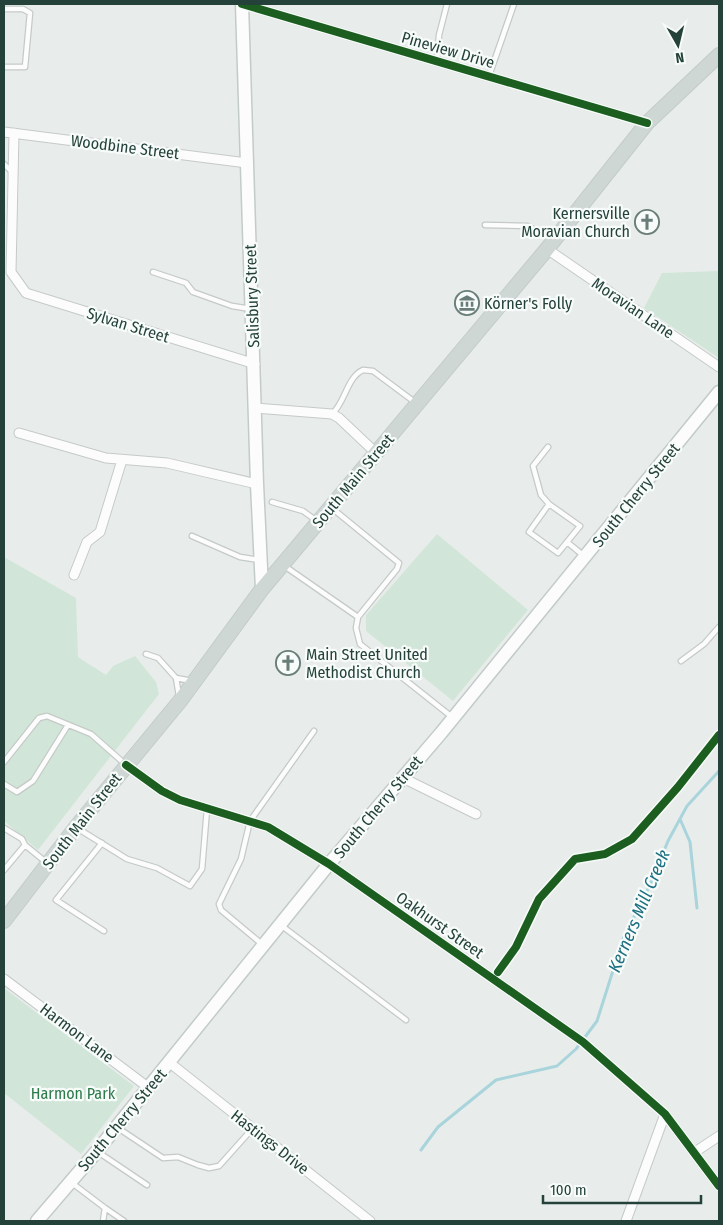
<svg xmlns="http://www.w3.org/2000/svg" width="723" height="1225" viewBox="0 0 723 1225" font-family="'Fira Sans Condensed',sans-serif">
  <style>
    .green { fill: #d1e6d8 }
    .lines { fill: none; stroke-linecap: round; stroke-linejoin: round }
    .stream { stroke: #a9d4db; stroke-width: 3 }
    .lane-casing { stroke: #c5cac8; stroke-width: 7 }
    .street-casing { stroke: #c5cac8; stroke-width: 11 }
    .secondary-casing { stroke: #c3cbc8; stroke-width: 15 }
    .primary-casing { stroke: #c3ccc9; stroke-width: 16 }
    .lane { stroke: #fcfcfc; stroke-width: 4.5 }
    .street { stroke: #fcfcfc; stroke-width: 9 }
    .secondary { stroke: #fcfcfc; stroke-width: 12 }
    .primary { stroke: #cfd7d5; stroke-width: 14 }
    .cycleway-casing { stroke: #f7fbf9; stroke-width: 11 }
    .cycleway { stroke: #1b5e20; stroke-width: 8 }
    .labels { text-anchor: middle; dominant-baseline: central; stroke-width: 4.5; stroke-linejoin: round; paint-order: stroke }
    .street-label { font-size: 16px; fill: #24423a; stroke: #f7fbf9 }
    .poi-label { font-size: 16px; fill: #24423a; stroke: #f7fbf9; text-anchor: start }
    .park-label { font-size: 16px; fill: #2d7a4b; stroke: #f7fbf9 }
    .water-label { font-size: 18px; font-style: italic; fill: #1c6f80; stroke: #f7fbf9 }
  </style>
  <rect width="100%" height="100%" fill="#e8edeb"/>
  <path class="green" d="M719 271V358L644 308 662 273Z
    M437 534 528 610 453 701 366 631V615Z
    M4 557 76 598 78 657 106 675 113 666 135 656 156 682 159 694 38 850 4 821Z
    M4 988 134 1086 81 1154 4 1093Z"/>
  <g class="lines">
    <path class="stream" d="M680 819 690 842 697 908
      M421 1150 438 1127 496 1080 557 1066 576 1049 597 1021 623 939 650 885 668 841 687 806 719 771"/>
    <defs>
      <path id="lane" d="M4 9H23L30 13 25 67H4
        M437 61 439 35 447 4
        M489 76 514 4
        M4 164 12 172
        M485 225 528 226 552 239
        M153 272 186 283 193 292 232 306 251 309
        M332 414C345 403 347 377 363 370L373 371 416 403
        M548 447 533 466 541 495 549 504
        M272 502 303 511 317 521
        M333 509 399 563 397 569 358 617 356 628 360 644 452 717
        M192 536 240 557 259 560
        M567 542 580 526 549 504 529 532 558 553 567 542 584 556
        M283 565 358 617
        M146 654 158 658 176 678
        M681 661 704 644 719 627
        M179 696 176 678 192 681
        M4 762 39 718 47 716 91 734 125 764
        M4 784 17 792 33 781 68 725
        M4 828 22 839 25 845
        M77 828 127 859 157 868 190 886 202 869 207 809
        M102 843 56 900 104 931
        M4 870 25 845 47 863
        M282 926 406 1020
        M263 945 221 910 219 904 241 859 250 821 314 731
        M118 1128 163 1158 178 1157 198 1165 209 1168 219 1166 253 1128
        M98 1152 147 1185
        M72 1183 105 1208 103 1221
        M105 1208 124 1221"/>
      <path id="street" d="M242 4 647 123
        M4 132 247 163
        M14 133 11 272 26 293 255 364
        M547 249 719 367
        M255 408 332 414 339 418 376 453
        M19 433 106 458 167 463 257 484
        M74 575 87 542 100 532 122 460
        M126 765 162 791 180 800 268 827 329 864 583 1042 665 1114 719 1186
        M403 778 476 814
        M4 979 149 1088
        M170 1063 370 1221
        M695 1152 719 1136
        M626 1221 665 1114"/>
      <path id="secondary" d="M242 4 257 484 262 589
        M37 1221 97 1151 329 864 441 733 719 392"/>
      <path id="primary" d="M4 921 76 827 180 701 262 589 547 249 647 123 719 55"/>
    </defs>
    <use href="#lane" class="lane-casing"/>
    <use href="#street" class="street-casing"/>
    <use href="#secondary" class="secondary-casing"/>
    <use href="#primary" class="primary-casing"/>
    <use href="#lane" class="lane"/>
    <use href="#street" class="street"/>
    <use href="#secondary" class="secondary"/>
    <use href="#primary" class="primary"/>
    <defs>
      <path id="cycleway" d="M242 4 647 123
        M126 765 162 791 180 800 268 827 329 864 583 1042 665 1114 719 1186
        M498 972 516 947 539 899 575 859 605 854 632 839 678 787 719 735"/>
    </defs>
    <use href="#cycleway" class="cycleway-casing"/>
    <use href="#cycleway" class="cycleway"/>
  </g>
  <defs>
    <symbol id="church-ring" viewBox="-11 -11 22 22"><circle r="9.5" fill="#f7fbf9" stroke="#697e78" stroke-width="1.5"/><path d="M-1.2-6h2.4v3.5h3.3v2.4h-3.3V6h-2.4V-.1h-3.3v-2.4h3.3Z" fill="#697e78"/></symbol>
    <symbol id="museum-ring" viewBox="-11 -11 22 22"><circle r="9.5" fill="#f7fbf9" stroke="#697e78" stroke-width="1.5"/><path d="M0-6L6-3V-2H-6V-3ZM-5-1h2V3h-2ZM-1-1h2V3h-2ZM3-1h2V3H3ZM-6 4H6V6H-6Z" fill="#697e78"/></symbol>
  </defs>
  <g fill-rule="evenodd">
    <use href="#church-ring" x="633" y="208" width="28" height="28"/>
    <use href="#museum-ring" x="453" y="289" width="28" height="28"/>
    <use href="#church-ring" x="274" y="649" width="28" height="28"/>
  </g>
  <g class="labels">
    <g class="street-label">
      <text transform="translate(448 50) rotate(16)">Pineview Drive</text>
      <text transform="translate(125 147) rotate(7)">Woodbine Street</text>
      <text transform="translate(252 296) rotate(-92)">Salisbury Street</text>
      <text transform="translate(633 308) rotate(34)">Moravian Lane</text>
      <text transform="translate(128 325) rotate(17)">Sylvan Street</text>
      <text transform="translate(353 481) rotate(-50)">South Main Street</text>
      <text transform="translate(636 495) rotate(-51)">South Cherry Street</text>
      <text transform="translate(378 807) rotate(-50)">South Cherry Street</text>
      <text transform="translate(82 821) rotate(-52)">South Main Street</text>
      <text transform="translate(440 925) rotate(35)">Oakhurst Street</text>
      <text transform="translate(77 1033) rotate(37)">Harmon Lane</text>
      <text transform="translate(122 1120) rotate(-50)">South Cherry Street</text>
      <text transform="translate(270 1142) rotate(38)">Hastings Drive</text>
    </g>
    <g class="poi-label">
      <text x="630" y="213" text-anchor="end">Kernersville<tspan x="630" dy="18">Moravian Church</tspan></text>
      <text x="484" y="303">Körner's Folly</text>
      <text x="306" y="654">Main Street United<tspan x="306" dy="18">Methodist Church</tspan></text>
    </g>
    <g class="park-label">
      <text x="73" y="1093">Harmon Park</text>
    </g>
    <g class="water-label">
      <text transform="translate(639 911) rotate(-67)">Kerners Mill Creek</text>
    </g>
  </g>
  <rect width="723" height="1225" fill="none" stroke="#24423a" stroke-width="10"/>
  <g transform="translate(678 45) rotate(172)" stroke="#f7fbf9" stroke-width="4" paint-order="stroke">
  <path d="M0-4L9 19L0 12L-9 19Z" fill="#24423a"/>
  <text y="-8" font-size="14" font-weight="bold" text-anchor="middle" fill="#24423a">N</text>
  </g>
  <path d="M543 1195v8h158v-8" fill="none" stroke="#24423a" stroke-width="2.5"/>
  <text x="550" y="1195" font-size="15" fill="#24423a" stroke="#f7fbf9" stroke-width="4" paint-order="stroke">100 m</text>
</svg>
